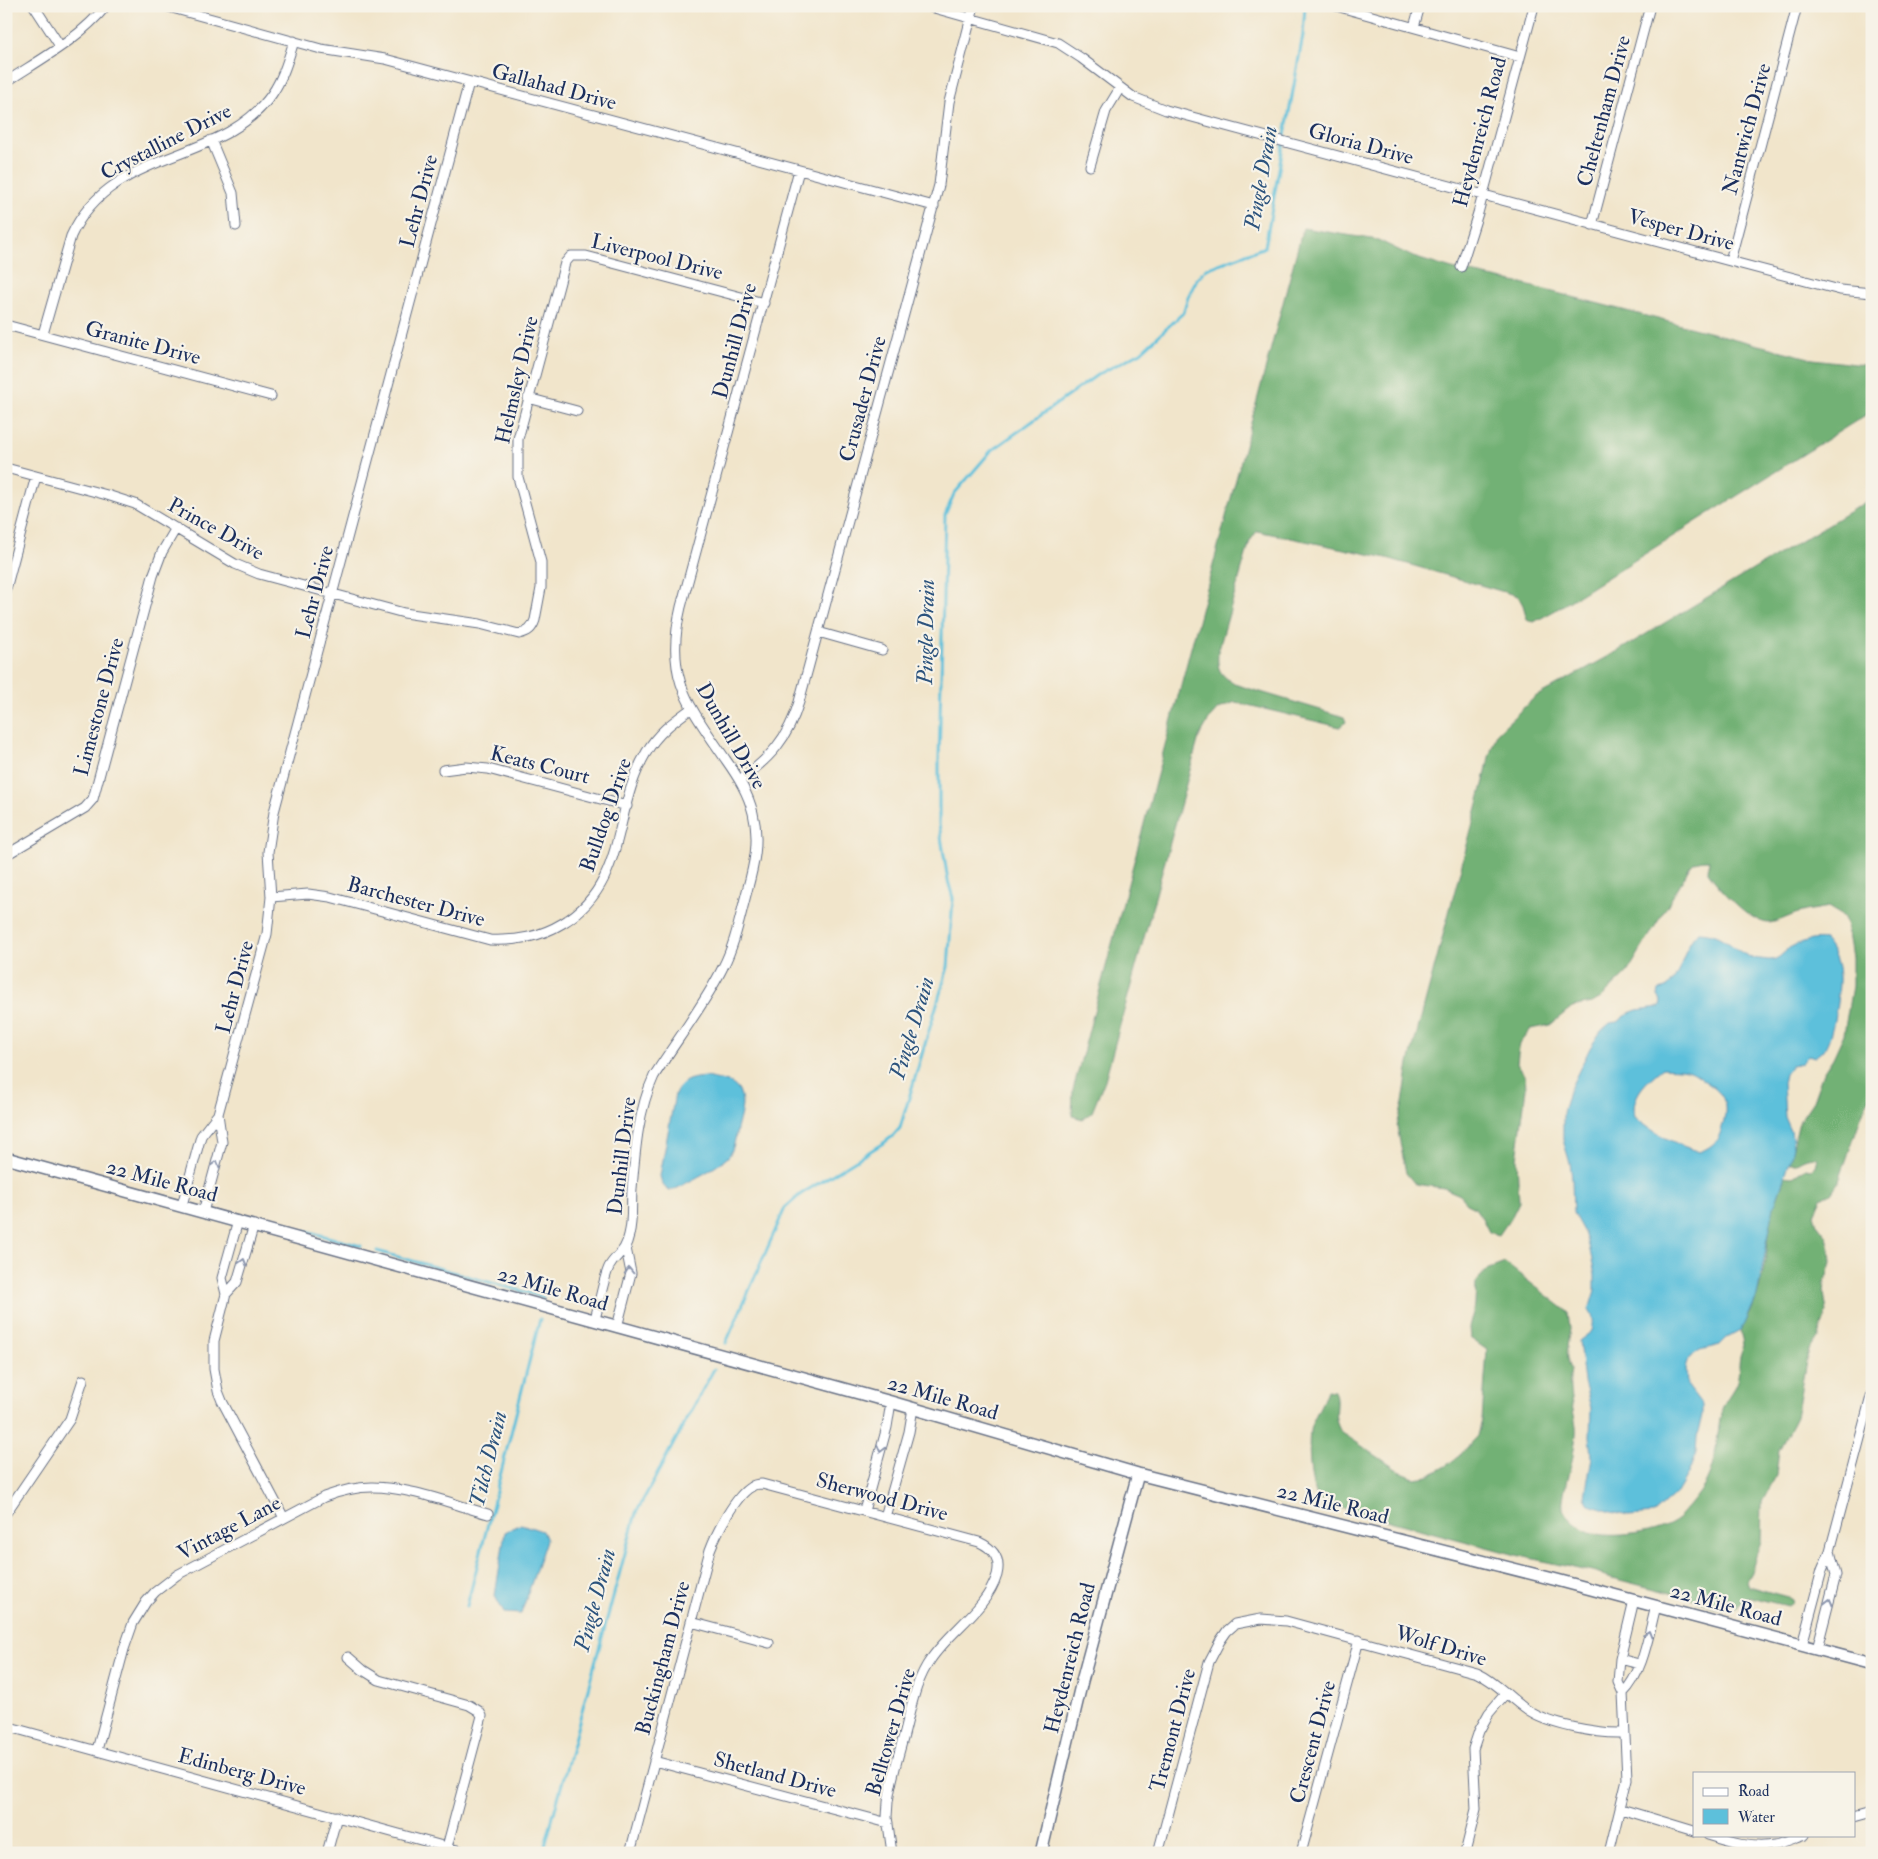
<svg xmlns="http://www.w3.org/2000/svg" width="1878" height="1859" viewBox="0 0 1878 1859" font-family="'IM FELL Double Pica',serif">
  <style>
    .forest { fill: #72b174; stroke: #467069 }
    .water { fill: #5dc0db; stroke: #3c789c; fill-rule: evenodd }
    .lines { fill: none; stroke-linecap: round; stroke-linejoin: round }
    .stream { stroke: #5dc0db; stroke-width: 3 }
    .minor-casing { stroke: #666f84; stroke-width: 11 }
    .tertiary-casing { stroke: #666f84; stroke-width: 14 }
    .minor { stroke: #fff; stroke-width: 9 }
    .tertiary { stroke: #fff; stroke-width: 11 }
    .oneway { stroke: #8d97ae }
    .labels { text-anchor: middle; dominant-baseline: central; stroke-width: 4.5; stroke-linejoin: round; paint-order: stroke }
    .street-label { font-size: 21px; fill: #1b2f5e; stroke: #f7f3e8 }
    .water-label { font-size: 22px; font-style: italic; fill: #2c537d; stroke: #f7f3e8 }
  </style>
  <rect width="100%" height="100%" fill="#f7f3e8"/>
  <filter id="ink" filterUnits="userSpaceOnUse"><feTurbulence type="fractalNoise" baseFrequency=".02" numOctaves="2"/><feDisplacementMap in="SourceGraphic" scale="10" xChannelSelector="R" yChannelSelector="G"/><feConvolveMatrix kernelMatrix="1 2 1 2 8 2 1 2 1" color-interpolation-filters="sRGB"/></filter>
  <filter id="wash" filterUnits="userSpaceOnUse"><feTurbulence type="fractalNoise" baseFrequency=".0096" numOctaves="4" result="noise"/><feDisplacementMap in="SourceGraphic" scale="20" xChannelSelector="R" yChannelSelector="G"/><feGaussianBlur stdDeviation="1.12" result="paint"/><feColorMatrix in="noise" values="0 0 0 0 0 0 0 0 0 0 0 0 0 0 0 0 0 1.4 0 .05"/><feComposite in="paint" operator="in"/></filter>
  <g filter="url(#wash)">
    <rect width="100%" height="100%" fill="#f1e5cb"/>
    <path class="forest" d="M1303 228 1378 240 1413 257 1452 269 1518 283 1813 359 1864 365 1872 367V411L1554 611 1534 622 1527 619 1523 605 1518 596 1387 558 1257 531 1250 541 1218 652C1217 670 1219 673 1234 684L1344 717 1346 722 1340 727 1235 702 1218 709 1210 718 1199 737 1105 1080 1092 1112 1083 1119 1072 1116 1073 1090Z
      M1872 498V1096L1869 1097 1862 1114 1839 1181 1831 1193 1821 1199 1814 1214 1817 1224 1827 1237 1830 1249 1831 1262 1825 1282 1824 1293 1827 1312 1819 1336 1809 1351 1806 1361 1796 1417 1779 1450 1776 1476 1762 1502 1761 1542 1751 1572 1746 1581 1748 1586 1791 1598 1793 1602 1788 1606 1747 1596 1737 1609 1724 1610 1686 1597 1612 1578 1592 1572 1516 1555 1356 1512 1318 1499C1310 1490 1307 1439 1311 1426 1316 1413 1323 1403 1327 1390L1334 1391C1340 1406 1330 1413 1341 1432L1402 1473 1414 1478 1428 1476 1443 1468 1459 1456 1478 1436 1482 1420 1487 1350 1470 1338 1469 1328 1475 1305 1476 1283 1486 1270 1505 1263 1568 1312C1568 1318 1570 1324 1570 1329 1568 1342 1563 1358 1571 1370 1567 1390 1573 1406 1576 1426 1577 1435 1574 1446 1573 1456 1571 1467 1559 1502 1564 1511 1569 1519 1581 1529 1590 1532 1611 1540 1660 1533 1678 1518 1684 1513 1700 1493 1704 1486 1718 1462 1716 1436 1722 1409 1725 1400 1730 1395 1735 1386 1740 1376 1738 1367 1740 1357 1741 1353 1743 1350 1743 1346 1743 1341 1741 1336 1740 1331 1760 1303 1767 1258 1770 1224 1772 1208 1780 1192 1785 1176L1793 1177 1806 1168 1811 1169 1815 1166 1817 1158C1810 1156 1803 1159 1797 1163H1789L1799 1122 1813 1101 1823 1073 1833 1058 1844 1034 1852 986V957L1846 922 1843 916 1828 907C1818 909 1808 910 1798 913 1789 916 1778 922 1769 923 1750 923 1718 887 1708 872L1709 860C1694 860 1691 863 1685 876L1627 973 1601 998 1592 1003 1572 1007 1550 1025 1531 1029 1519 1044 1517 1064 1525 1075 1526 1088 1517 1159 1519 1202 1512 1216 1499 1235 1489 1232 1482 1218 1475 1208 1470 1206 1460 1195 1444 1188 1415 1184 1406 1173 1397 1126 1403 1103 1409 1063 1484 781 1489 757 1497 733 1535 697 1618 651Z"/>
    <path class="water" d="M1699 932C1724 933 1730 948 1750 957 1755 959 1762 959 1768 960 1779 961 1783 952 1791 947 1801 942 1814 938 1824 940 1833 950 1838 962 1839 976 1840 990 1833 1038 1824 1049 1822 1052 1818 1054 1815 1057L1808 1055 1802 1063 1792 1065 1785 1074 1783 1083 1785 1117 1791 1131 1793 1146 1790 1161 1774 1207 1757 1296 1745 1324 1740 1331 1727 1338 1720 1345 1700 1350 1689 1358 1686 1369 1687 1385 1702 1405V1415L1697 1437 1696 1453 1688 1474 1677 1493 1654 1514 1628 1516 1615 1513 1592 1506 1588 1503 1585 1496 1592 1457 1590 1436 1591 1408 1584 1382 1579 1341 1592 1331C1594 1322 1594 1318 1589 1310L1595 1290V1274L1589 1246 1584 1233 1573 1213 1572 1178 1570 1163 1563 1140V1113L1569 1091 1590 1048 1601 1031 1610 1023 1618 1022 1629 1013 1637 1010 1660 1007 1661 1001 1658 996 1659 990C1683 987 1680 945 1699 932ZM1663 1068C1670 1069 1679 1068 1686 1070 1692 1071 1698 1076 1703 1080 1723 1093 1729 1100 1723 1124 1719 1140 1715 1145 1700 1152 1679 1146 1651 1132 1635 1117 1630 1095 1647 1081 1663 1068Z
      M706 1077C713 1079 721 1080 728 1082 749 1091 741 1113 737 1129 735 1138 734 1151 727 1158 712 1171 691 1180 674 1190 664 1191 662 1184 660 1176L675 1094C681 1080 691 1078 706 1077Z
      M521 1524 542 1531 546 1540 521 1614 504 1613 495 1596 505 1532Z"/>
    <g class="lines">
      <path class="stream" d="M306 1231 361 1246
        M377 1251 543 1297V1298
        M726 1343 785 1208 801 1194 885 1142 893 1136 900 1128 948 967 953 898 948 881 939 824V761L945 515 954 494 991 451 1097 375 1141 352 1183 313 1188 297 1197 279 1206 269 1265 247 1303 35 1305 6
        M467 1606 540 1319
        M543 1853 636 1513 714 1369"/>
    </g>
  </g>
  <g filter="url(#ink)">
    <g class="lines">
      <defs>
        <path id="minor" d="M34 6 60 46
          M165 6 321 49 385 59 934 206
          M927 6 1058 43 1081 58 1133 97 1166 110 1741 264 1840 290 1872 293
          M1336 6 1520 57
          M1414 27 1420 6
          M6 82C41 59 79 39 106 6
          M211 140 233 193 236 226
          M1090 166 1106 111 1120 88
          M1592 225 1650 6
          M1730 261 1797 6
          M1461 267 1478 213 1534 6
          M6 325 271 396
          M43 334 71 236C112 146 222 166 272 94 283 78 288 60 294 41
          M528 398 577 411
          M6 468 107 495 135 504 235 564 259 574 404 613 480 624 519 634C528 632 532 629 535 620L541 588V562L518 477V439L565 263 571 256H586L764 303
          M6 589 36 476
          M818 632 882 650
          M443 770 466 767 488 769 627 806
          M740 780C770 758 788 739 799 702L939 185 949 102 974 6
          M6 855 85 808 93 799 153 576 162 552 176 528
          M271 897 308 894 330 897 490 940C517 941 540 937 563 923 628 884 612 810 646 753 657 733 674 721 692 708
          M182 1205 201 1136 218 1114 267 934 271 897 268 852 274 812 469 82
          M203 1212 222 1142 218 1114
          M238 1221 222 1278 226 1294 214 1341V1369L218 1391 222 1401 284 1518
          M226 1294 237 1282 254 1225
          M595 1319C599 1305 603 1280 609 1267 616 1254 625 1254 629 1235 633 1220 631 1204 632 1189 635 1152 638 1110 654 1076 676 1041 705 1004 723 967 735 944 740 917 747 891 754 865 760 841 753 813 748 793 738 777 726 760 688 704 664 678 681 607L799 170
          M617 1327 631 1273 626 1248
          M864 1511 887 1427 891 1402
          M6 1513 70 1419 83 1380
          M885 1517 909 1432 913 1408
          M691 1622 769 1643
          M1802 1645 1822 1570 1830 1551 1872 1393
          M1817 1649 1836 1575 1830 1551
          M348 1657 363 1670 379 1680 469 1705 479 1711 482 1716 447 1847
          M1620 1659 1639 1664
          M1623 1693C1643 1674 1649 1632 1656 1606
          M6 1726 468 1853
          M97 1750 124 1649 133 1623 146 1602 155 1592 177 1575 324 1497C340 1491 355 1487 372 1487 410 1487 452 1504 488 1514
          M654 1761 888 1823
          M1621 1809 1694 1831
          M1854 1817 1872 1812
          M1708 1835C1730 1842 1751 1849 1774 1845 1785 1843 1795 1838 1805 1835
          M327 1853 337 1816
          M630 1853 710 1550C716 1534 735 1496 751 1487 754 1484 758 1484 762 1484L979 1542C994 1549 1001 1559 997 1575 987 1609 950 1631 931 1659 915 1681 911 1709 904 1735 898 1757 891 1779 888 1802L887 1817 892 1853
          M1158 1853 1209 1662 1220 1641 1227 1631 1235 1624 1261 1619 1286 1621 1477 1673C1497 1682 1509 1698 1527 1710 1548 1725 1599 1734 1624 1733
          M1301 1853 1359 1640
          M1465 1853 1476 1809 1473 1749 1479 1731 1489 1713 1506 1693
          M1609 1853 1627 1779 1623 1693 1618 1682 1620 1659 1634 1600"/>
        <path id="tertiary" d="M6 1158 891 1402 1138 1474 1557 1580 1872 1664
          M1041 1853 1082 1681 1138 1474"/>
      </defs>
      <use href="#minor" class="minor-casing"/>
      <use href="#tertiary" class="tertiary-casing"/>
      <use href="#minor" class="minor"/>
      <use href="#tertiary" class="tertiary"/>
    </g>
    <defs><path id="oneway-chevron" d="M-2-3.5L2.5 0L-2 3.5" fill="none" stroke-width="1.6" stroke-linecap="round" stroke-linejoin="round" transform="scale(1.25)"/></defs>
    <g class="oneway">
      <use href="#oneway-chevron" transform="translate(216 1164) rotate(-75)"/>
      <use href="#oneway-chevron" transform="translate(243 1262) rotate(-74)"/>
      <use href="#oneway-chevron" transform="translate(629 1271) rotate(-92)"/>
      <use href="#oneway-chevron" transform="translate(881 1449) rotate(105)"/>
      <use href="#oneway-chevron" transform="translate(1829 1602) rotate(-76)"/>
      <use href="#oneway-chevron" transform="translate(1648 1634) rotate(-74)"/>
    </g>
  </g>
  <g class="labels">
    <g class="street-label">
      <text transform="translate(554 87) rotate(15)">Gallahad Drive</text>
      <text transform="translate(1604 111) rotate(-75)">Cheltenham Drive</text>
      <text transform="translate(1747 129) rotate(-75)">Nantwich Drive</text>
      <text transform="translate(1480 132) rotate(-75)">Heydenreich Road</text>
      <text transform="translate(166 142) rotate(-27)">Crystalline Drive</text>
      <text transform="translate(1361 144) rotate(15)">Gloria Drive</text>
      <text transform="translate(419 201) rotate(-75)">Lehr Drive</text>
      <text transform="translate(1681 230) rotate(15)">Vesper Drive</text>
      <text transform="translate(657 257) rotate(14)">Liverpool Drive</text>
      <text transform="translate(735 341) rotate(-75)">Dunhill Drive</text>
      <text transform="translate(143 343) rotate(15)">Granite Drive</text>
      <text transform="translate(517 380) rotate(-77)">Helmsley Drive</text>
      <text transform="translate(863 399) rotate(-75)">Crusader Drive</text>
      <text transform="translate(216 529) rotate(29)">Prince Drive</text>
      <text transform="translate(315 592) rotate(-75)">Lehr Drive</text>
      <text transform="translate(99 707) rotate(-75)">Limestone Drive</text>
      <text transform="translate(731 736) rotate(60)">Dunhill Drive</text>
      <text transform="translate(540 765) rotate(14)">Keats Court</text>
      <text transform="translate(606 815) rotate(-71)">Bulldog Drive</text>
      <text transform="translate(416 902) rotate(15)">Barchester Drive</text>
      <text transform="translate(235 987) rotate(-75)">Lehr Drive</text>
      <text transform="translate(622 1156) rotate(-83)">Dunhill Drive</text>
      <text transform="translate(162 1181) rotate(15)">22 Mile Road</text>
      <text transform="translate(553 1289) rotate(16)">22 Mile Road</text>
      <text transform="translate(943 1398) rotate(16)">22 Mile Road</text>
      <text transform="translate(882 1497) rotate(15)">Sherwood Drive</text>
      <text transform="translate(1333 1504) rotate(14)">22 Mile Road</text>
      <text transform="translate(229 1528) rotate(-28)">Vintage Lane</text>
      <text transform="translate(1726 1605) rotate(15)">22 Mile Road</text>
      <text transform="translate(1441 1646) rotate(17)">Wolf Drive</text>
      <text transform="translate(663 1658) rotate(-75)">Buckingham Drive</text>
      <text transform="translate(1070 1658) rotate(-76)">Heydenreich Road</text>
      <text transform="translate(1173 1730) rotate(-75)">Tremont Drive</text>
      <text transform="translate(891 1732) rotate(-74)">Belltower Drive</text>
      <text transform="translate(1313 1742) rotate(-75)">Crescent Drive</text>
      <text transform="translate(242 1772) rotate(15)">Edinberg Drive</text>
      <text transform="translate(775 1775) rotate(15)">Shetland Drive</text>
    </g>
    <g class="water-label">
      <text transform="translate(1261 178) rotate(-80)">Pingle Drain</text>
      <text transform="translate(926 632) rotate(-89)">Pingle Drain</text>
      <text transform="translate(912 1028) rotate(-73)">Pingle Drain</text>
      <text transform="translate(488 1459) rotate(-76)">Tilch Drain</text>
      <text transform="translate(595 1600) rotate(-75)">Pingle Drain</text>
    </g>
  </g>
  <rect width="1878" height="1859" fill="none" stroke="#f7f3e8" stroke-width="25"/>
  <rect x="1693" y="1772" width="162" height="65" fill="#f7f3e8" stroke="#9fa5b1"/>
  <rect x="1703" y="1788" width="25" height="8" fill="#ffffff" stroke="#9fa5b1"/>
  <text x="1738" y="1796" font-size="15" fill="#1b2f5e">Road</text>
  <rect x="1703" y="1809" width="25" height="15" fill="#5dc0db" stroke="#9fa5b1"/>
  <text x="1738" y="1822" font-size="15" fill="#1b2f5e">Water</text>
</svg>
